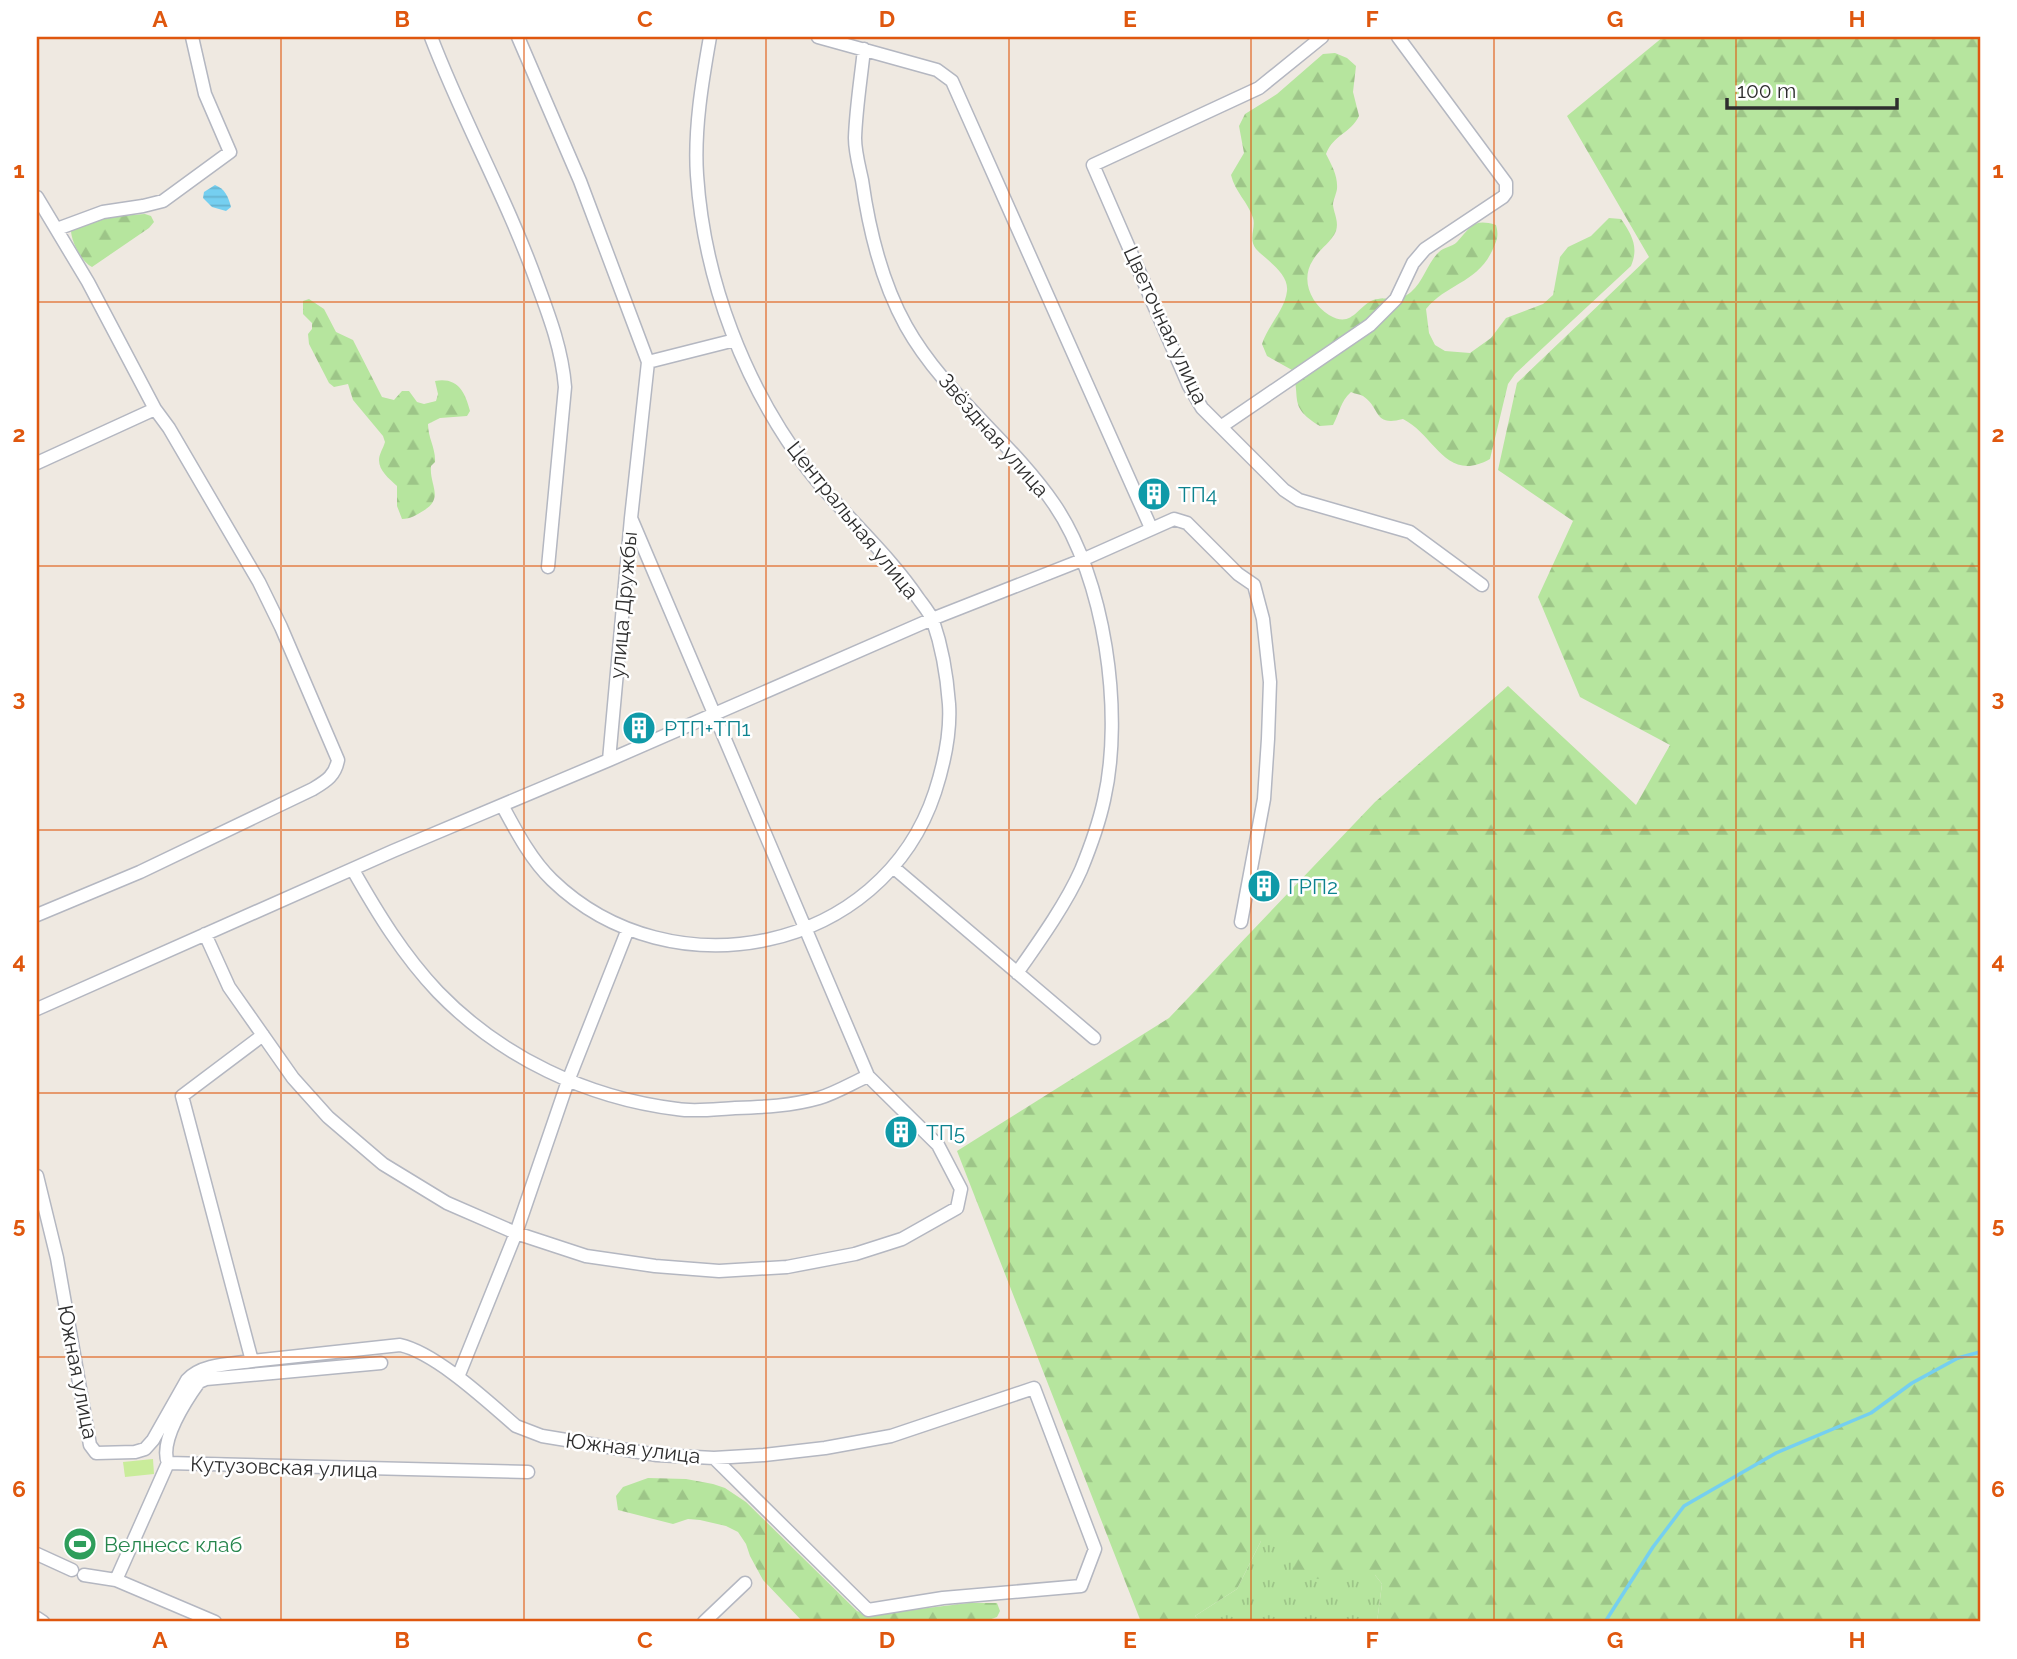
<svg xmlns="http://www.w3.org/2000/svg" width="2017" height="1659" viewBox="0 0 2017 1659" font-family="Raleway,sans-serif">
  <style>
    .grass { fill: url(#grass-tufts) }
    .forest { fill: url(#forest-firs) }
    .pitch { fill: #c9ec9a }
    .water { fill: url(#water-rules) }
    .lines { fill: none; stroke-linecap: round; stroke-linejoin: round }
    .stream { stroke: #75cff0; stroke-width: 3.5 }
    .street-casing { stroke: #b4b7c1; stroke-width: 15 }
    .street { stroke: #fff; stroke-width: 12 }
    .grid { fill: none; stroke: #df570e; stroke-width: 2; stroke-opacity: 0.55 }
    .labels { text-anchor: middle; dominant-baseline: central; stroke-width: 5; stroke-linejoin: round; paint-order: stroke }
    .street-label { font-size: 21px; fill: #2e2e2e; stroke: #fff }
    .culture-label { font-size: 21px; fill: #0d838f; stroke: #fff; text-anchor: start }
    .leisure-label { font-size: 21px; fill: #27864d; stroke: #fff; text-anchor: start }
    .neatline { fill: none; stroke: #df570e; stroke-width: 2.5 }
    .grid-label { font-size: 23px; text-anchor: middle; font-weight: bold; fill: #df570e }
  </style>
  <defs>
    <pattern id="grass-tufts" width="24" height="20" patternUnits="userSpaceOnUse" patternTransform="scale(1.75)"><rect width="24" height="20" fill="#b6e59e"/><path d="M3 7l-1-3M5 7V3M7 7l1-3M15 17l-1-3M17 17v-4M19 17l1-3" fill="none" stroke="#9dc588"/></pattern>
    <pattern id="forest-firs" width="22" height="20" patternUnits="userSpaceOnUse" patternTransform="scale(1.75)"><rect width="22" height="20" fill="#b6e59e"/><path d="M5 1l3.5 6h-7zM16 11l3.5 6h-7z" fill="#9dc588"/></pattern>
    <pattern id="water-rules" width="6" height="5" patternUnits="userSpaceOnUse" patternTransform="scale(1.75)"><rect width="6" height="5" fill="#75cff0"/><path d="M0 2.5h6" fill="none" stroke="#66b2ce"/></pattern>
  </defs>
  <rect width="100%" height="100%" fill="#efe9e1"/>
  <path class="grass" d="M1261 1541H1287L1354 1575H1375L1382 1584 1377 1622H1200L1195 1616 1237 1589Z"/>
  <path class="forest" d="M1663 37H1980V1622H1377L1382 1584 1375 1575 1314 1579 1294 1570 1287 1541H1261L1237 1589 1195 1616 1200 1622H1141L957 1151 1169 1018 1375 802 1508 686 1636 805 1670 745 1580 697 1538 597 1573 521 1498 470 1517 383 1649 257 1567 116Z
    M1335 53 1347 58 1356 66 1353 92 1359 116C1350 134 1334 134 1326 154 1332 166 1338 176 1337 189 1336 195 1333 200 1333 205 1334 214 1339 221 1336 231 1331 243 1319 249 1313 260 1300 280 1311 303 1329 315 1351 328 1356 309 1371 301 1383 295 1399 303 1411 292 1424 281 1427 263 1439 252 1444 247 1452 247 1457 242 1471 227 1473 218 1496 225 1499 236 1497 240 1492 251 1477 283 1446 284 1426 309L1429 333 1435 345 1445 351 1470 353 1491 338 1506 318 1543 304 1553 295 1560 257 1568 247 1591 236 1609 218 1621 219C1632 235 1639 247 1631 266L1515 374 1508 384 1490 459C1446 484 1435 435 1403 419 1373 427 1381 408 1363 396 1359 394 1355 394 1351 392 1340 402 1340 412 1333 425L1320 426C1287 406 1302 399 1292 370L1267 356 1262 344C1268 325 1285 310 1287 291 1289 273 1266 260 1256 249 1248 239 1256 228 1253 218 1248 202 1235 192 1231 175L1244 153 1239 126 1245 114 1277 94 1323 54Z
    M145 214 151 216 154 222 149 228 92 267C82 262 71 242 71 230 86 216 125 216 145 214Z
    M309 299 324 309 336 332 353 340 382 397 394 400 402 391H409L417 402 424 404 436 401 438 394 435 381C458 377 465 392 470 411L467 416 440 418 428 424C428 438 436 449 435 462L431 466C429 485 445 498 423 511 416 515 411 519 402 519L397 506V486C387 477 374 467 381 452 382 449 384 446 385 442L383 436 353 400 348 384 334 387 329 383 309 344 308 334 312 329V323L303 314V301Z
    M648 1478 686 1479 713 1484 725 1488 746 1502 857 1611 869 1615 969 1603H997L1000 1611 997 1617 983 1622H803L763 1580 750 1556 746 1544 738 1532 726 1526 700 1520 688 1519 673 1524 618 1510 616 1496 623 1487Z"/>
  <path class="pitch" d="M153 1459 154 1474 125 1477 123 1462Z"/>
  <path class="water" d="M215 185C225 189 228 196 231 207L226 211 212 207 203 198 204 192Z"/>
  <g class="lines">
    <path class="stream" d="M1605 1622 1653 1547 1684 1506 1776 1453 1871 1413 1912 1383 1958 1358 1980 1352"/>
    <defs>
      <path id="street" d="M431 37C463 121 507 199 537 283 550 318 562 350 565 387L548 567
        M518 37 580 181 648 362 631 518 609 760
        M818 37 937 70 952 81 1151 528
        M1322 37 1259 88 1093 165 1189 386 1202 408 1284 490 1299 500 1410 532 1482 585
        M864 49C861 78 856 108 855 138 855 152 859 166 862 180 869 230 881 281 906 326 944 394 1010 440 1054 504 1105 578 1124 713 1104 800 1099 823 1090 848 1081 870 1066 904 1038 943 1017 973
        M37 197 88 282 155 409 169 428 259 582 281 627 338 760C335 776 326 781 313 789L140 872 37 915
        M57 229 103 212 143 206 163 201 230 152 205 94 192 37
        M648 362 735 340
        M1222 426 1370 325 1396 299 1413 263 1425 249 1503 197 1506 193V183L1398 37
        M37 463 155 409
        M502 805C516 831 531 860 552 880 671 995 882 953 935 792 944 764 951 734 949 704 947 677 942 647 933 621 930 613 923 605 918 598 887 552 843 515 809 471 745 387 704 281 697 175 694 130 702 82 710 37
        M893 867 1094 1038
        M353 870C378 914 403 955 438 992 501 1057 587 1098 677 1109 695 1112 716 1109 735 1108 764 1107 791 1106 819 1098 836 1093 852 1083 868 1076
        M205 934 229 987 293 1078 328 1117 383 1164 447 1203 516 1233 586 1256 655 1266 719 1271 787 1267 855 1254 902 1239 957 1208 961 1189 938 1145 868 1076 631 518
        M37 1009 393 851 609 760 932 619 1082 560 1174 519 1187 523 1238 574 1254 585 1263 619 1270 682 1268 739 1264 799 1241 922
        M263 1035 182 1096 252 1361 400 1345C436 1353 487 1401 516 1426L542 1436 657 1455 714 1458 764 1455 825 1448 891 1436 1034 1388 1095 1549 1081 1586 943 1598 868 1610 714 1458
        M37 1176 57 1258 90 1445 96 1453 135 1452 145 1449 153 1440 187 1380C201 1364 231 1364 252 1361
        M458 1377 516 1233 568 1081 628 929
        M168 1463C159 1441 186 1400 199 1382L206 1379 381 1363
        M37 1554 72 1570
        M84 1575 116 1580 215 1622
        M116 1580 168 1463 528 1472
        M37 1618 43 1622
        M704 1622 745 1583"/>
    </defs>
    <use href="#street" class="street-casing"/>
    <use href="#street" class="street"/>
  </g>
  <path class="grid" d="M281 37V1622M524 37V1622M766 37V1622M1009 37V1622M1251 37V1622M1494 37V1622M1736 37V1622M37 302H1980M37 566H1980M37 830H1980M37 1093H1980M37 1357H1980"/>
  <defs>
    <symbol id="building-disc" viewBox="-11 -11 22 22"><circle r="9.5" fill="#0f9aa8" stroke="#fff"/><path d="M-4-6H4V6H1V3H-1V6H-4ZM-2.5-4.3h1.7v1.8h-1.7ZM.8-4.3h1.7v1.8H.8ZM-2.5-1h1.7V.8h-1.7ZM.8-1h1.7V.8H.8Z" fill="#fff"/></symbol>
    <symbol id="stadium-disc" viewBox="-11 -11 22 22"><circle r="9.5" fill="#2e9e5b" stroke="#fff"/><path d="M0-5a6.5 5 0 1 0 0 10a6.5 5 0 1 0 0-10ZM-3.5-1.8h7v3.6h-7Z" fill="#fff"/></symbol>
  </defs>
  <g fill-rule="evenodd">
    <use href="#building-disc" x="1135" y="475" width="38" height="38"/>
    <use href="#building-disc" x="620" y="709" width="38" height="38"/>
    <use href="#building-disc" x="1245" y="867" width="38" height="38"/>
    <use href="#building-disc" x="882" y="1113" width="38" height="38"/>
    <use href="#stadium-disc" x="61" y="1525" width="38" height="38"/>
  </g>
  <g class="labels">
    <g class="street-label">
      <text transform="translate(1166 325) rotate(65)">Цветочная улица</text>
      <text transform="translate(994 435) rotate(49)">Звёздная улица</text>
      <text transform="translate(853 520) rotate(51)">Центральная улица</text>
      <text transform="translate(623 605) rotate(-85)">улица Дружбы</text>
      <text transform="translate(78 1372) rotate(79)">Южная улица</text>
      <text transform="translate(633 1448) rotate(7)">Южная улица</text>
      <text transform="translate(284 1467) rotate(2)">Кутузовская улица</text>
    </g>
    <g class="culture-label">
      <text x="1178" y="494">ТП4</text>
      <text x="664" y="728">РТП+ТП1</text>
      <text x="1288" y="886">ГРП2</text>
      <text x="926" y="1132">ТП5</text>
    </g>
    <g class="leisure-label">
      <text x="104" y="1544">Велнесс клаб</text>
    </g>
  </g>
  <rect width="2017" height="1659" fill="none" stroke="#ffffff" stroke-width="77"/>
  <path d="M1727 98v10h170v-10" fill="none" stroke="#2e2e2e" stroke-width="3.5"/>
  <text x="1737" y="98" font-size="21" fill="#2e2e2e" stroke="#ffffff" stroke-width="5" paint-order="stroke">100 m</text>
  <rect x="38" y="38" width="1941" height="1582" class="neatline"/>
  <g class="grid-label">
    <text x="160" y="27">A</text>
    <text x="402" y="27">B</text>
    <text x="645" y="27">C</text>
    <text x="887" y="27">D</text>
    <text x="1130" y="27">E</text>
    <text x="1372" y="27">F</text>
    <text x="1615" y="27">G</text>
    <text x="1857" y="27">H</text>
    <text x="19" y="178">1</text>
    <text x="1998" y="178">1</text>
    <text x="19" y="442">2</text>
    <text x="1998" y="442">2</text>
    <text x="19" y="706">3</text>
    <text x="1998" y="706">3</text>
    <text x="19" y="969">4</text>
    <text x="1998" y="969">4</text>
    <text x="19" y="1233">5</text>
    <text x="1998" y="1233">5</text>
    <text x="19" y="1497">6</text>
    <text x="1998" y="1497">6</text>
    <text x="160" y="1648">A</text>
    <text x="402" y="1648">B</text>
    <text x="645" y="1648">C</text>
    <text x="887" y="1648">D</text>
    <text x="1130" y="1648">E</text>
    <text x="1372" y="1648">F</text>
    <text x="1615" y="1648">G</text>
    <text x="1857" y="1648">H</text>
  </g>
</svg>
